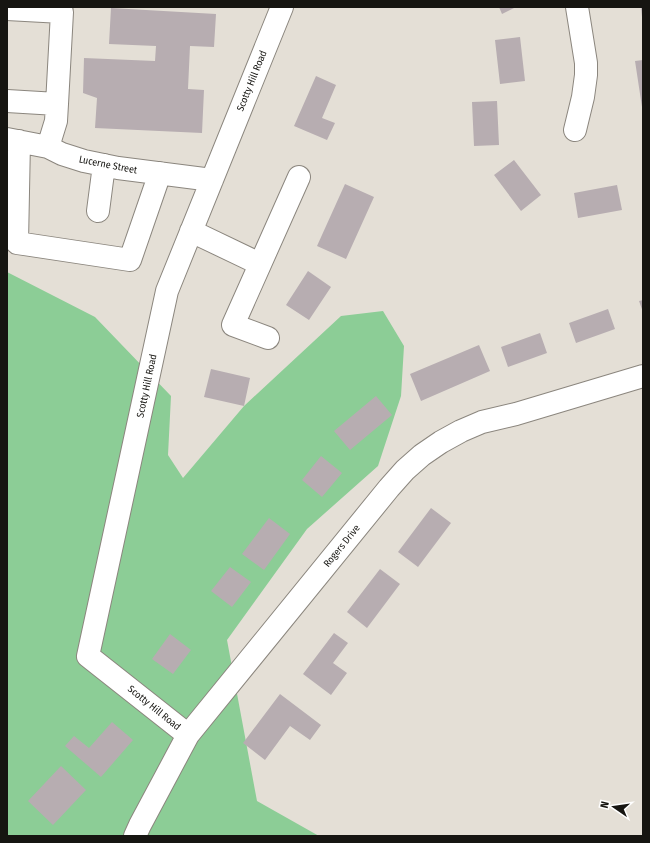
<svg xmlns="http://www.w3.org/2000/svg" width="650" height="843" viewBox="0 0 650 843" font-family="'Fira Sans Condensed',sans-serif">
  <style>
    .green { fill: #8ccd96 }
    .building { fill: #b7adb1 }
    .lines { fill: none; stroke-linecap: round; stroke-linejoin: round }
    .minor-casing { stroke: #8b867e; stroke-width: 24 }
    .minor { stroke: #fff; stroke-width: 22 }
    .labels { text-anchor: middle; dominant-baseline: central; stroke-width: 3; stroke-linejoin: round; paint-order: stroke }
    .street-label { font-size: 10px; fill: #161511; stroke: #fff }
  </style>
  <rect width="100%" height="100%" fill="#e4dfd6"/>
  <path class="green" d="M7 272 95 317 171 396 168 455 183 478 244 406 341 316 383 311 404 346 401 396 378 466 307 529 227 640 257 801 319 836H7Z"/>
  <path class="building" d="M499 7H516L502 14Z
    M641 7H643V17H642Z
    M111 8 216 14 214 47 190 46 188 89 204 90 202 133 95 128 97 98 83 93 84 58 155 61 156 46 109 44Z
    M520 37 525 81 500 84 495 40Z
    M643 60V107H642L635 61Z
    M316 76 336 85 322 118 335 123 327 140 294 126Z
    M497 101 499 145 474 146 472 102Z
    M514 160 541 195 521 211 494 175Z
    M345 184 374 197 346 259 317 246Z
    M617 185 622 210 578 218 574 193Z
    M308 271 331 287 309 320 286 305Z
    M643 300V312L639 301Z
    M608 309 615 329 576 343 569 323Z
    M540 333 547 353 508 367 501 347Z
    M479 345 490 371 421 401 410 374Z
    M211 369 250 378 244 406 204 397Z
    M376 396 392 415 350 450 334 431Z
    M321 456 342 473 322 497 302 480Z
    M431 508 451 523 418 567 398 552Z
    M269 518 290 534 264 570 242 554Z
    M230 567 251 582 232 607 211 591Z
    M380 569 400 584 367 628 347 612Z
    M334 633 348 643 333 663 347 673 331 695 303 674Z
    M170 634 191 650 173 674 152 659Z
    M280 694 321 725 310 740 290 726 265 760 243 743Z
    M112 722 133 740 101 777 65 746 74 736 89 748Z
    M61 766 86 790 53 825 28 801Z"/>
  <g class="lines">
    <defs>
      <path id="minor" d="M7 9 62 12 57 104 56 121 48 147
        M7 101 57 104
        M575 130 583 97 586 75V63L577 7
        M7 139 48 147 62 154 84 161 118 168 212 180
        M19 141 17 243 130 260 160 173
        M98 211 104 165
        M191 231 260 264
        M268 338 233 325 299 177
        M188 735 88 656 167 291 282 7
        M135 836 140 825 188 735 389 488 405 470 422 455 441 442 461 431 482 422 516 414 643 376"/>
    </defs>
    <use href="#minor" class="minor-casing"/>
    <use href="#minor" class="minor"/>
  </g>
  <g class="labels">
    <g class="street-label">
      <text transform="translate(252 81) rotate(-68)">Scotty Hill Road</text>
      <text transform="translate(108 165) rotate(11)">Lucerne Street</text>
      <text transform="translate(147 386) rotate(-78)">Scotty Hill Road</text>
      <text transform="translate(342 546) rotate(-51)">Rogers Drive</text>
      <text transform="translate(154 708) rotate(39)">Scotty Hill Road</text>
    </g>
  </g>
  <rect width="650" height="843" fill="none" stroke="#161511" stroke-width="16"/>
  <g transform="translate(614 807) rotate(283)" stroke="#ffffff" stroke-width="3" paint-order="stroke">
  <path d="M0-3L7 15L0 10L-7 15Z" fill="#161511"/>
  <text y="-6" font-size="11" font-weight="bold" text-anchor="middle" fill="#161511">N</text>
  </g>
</svg>
